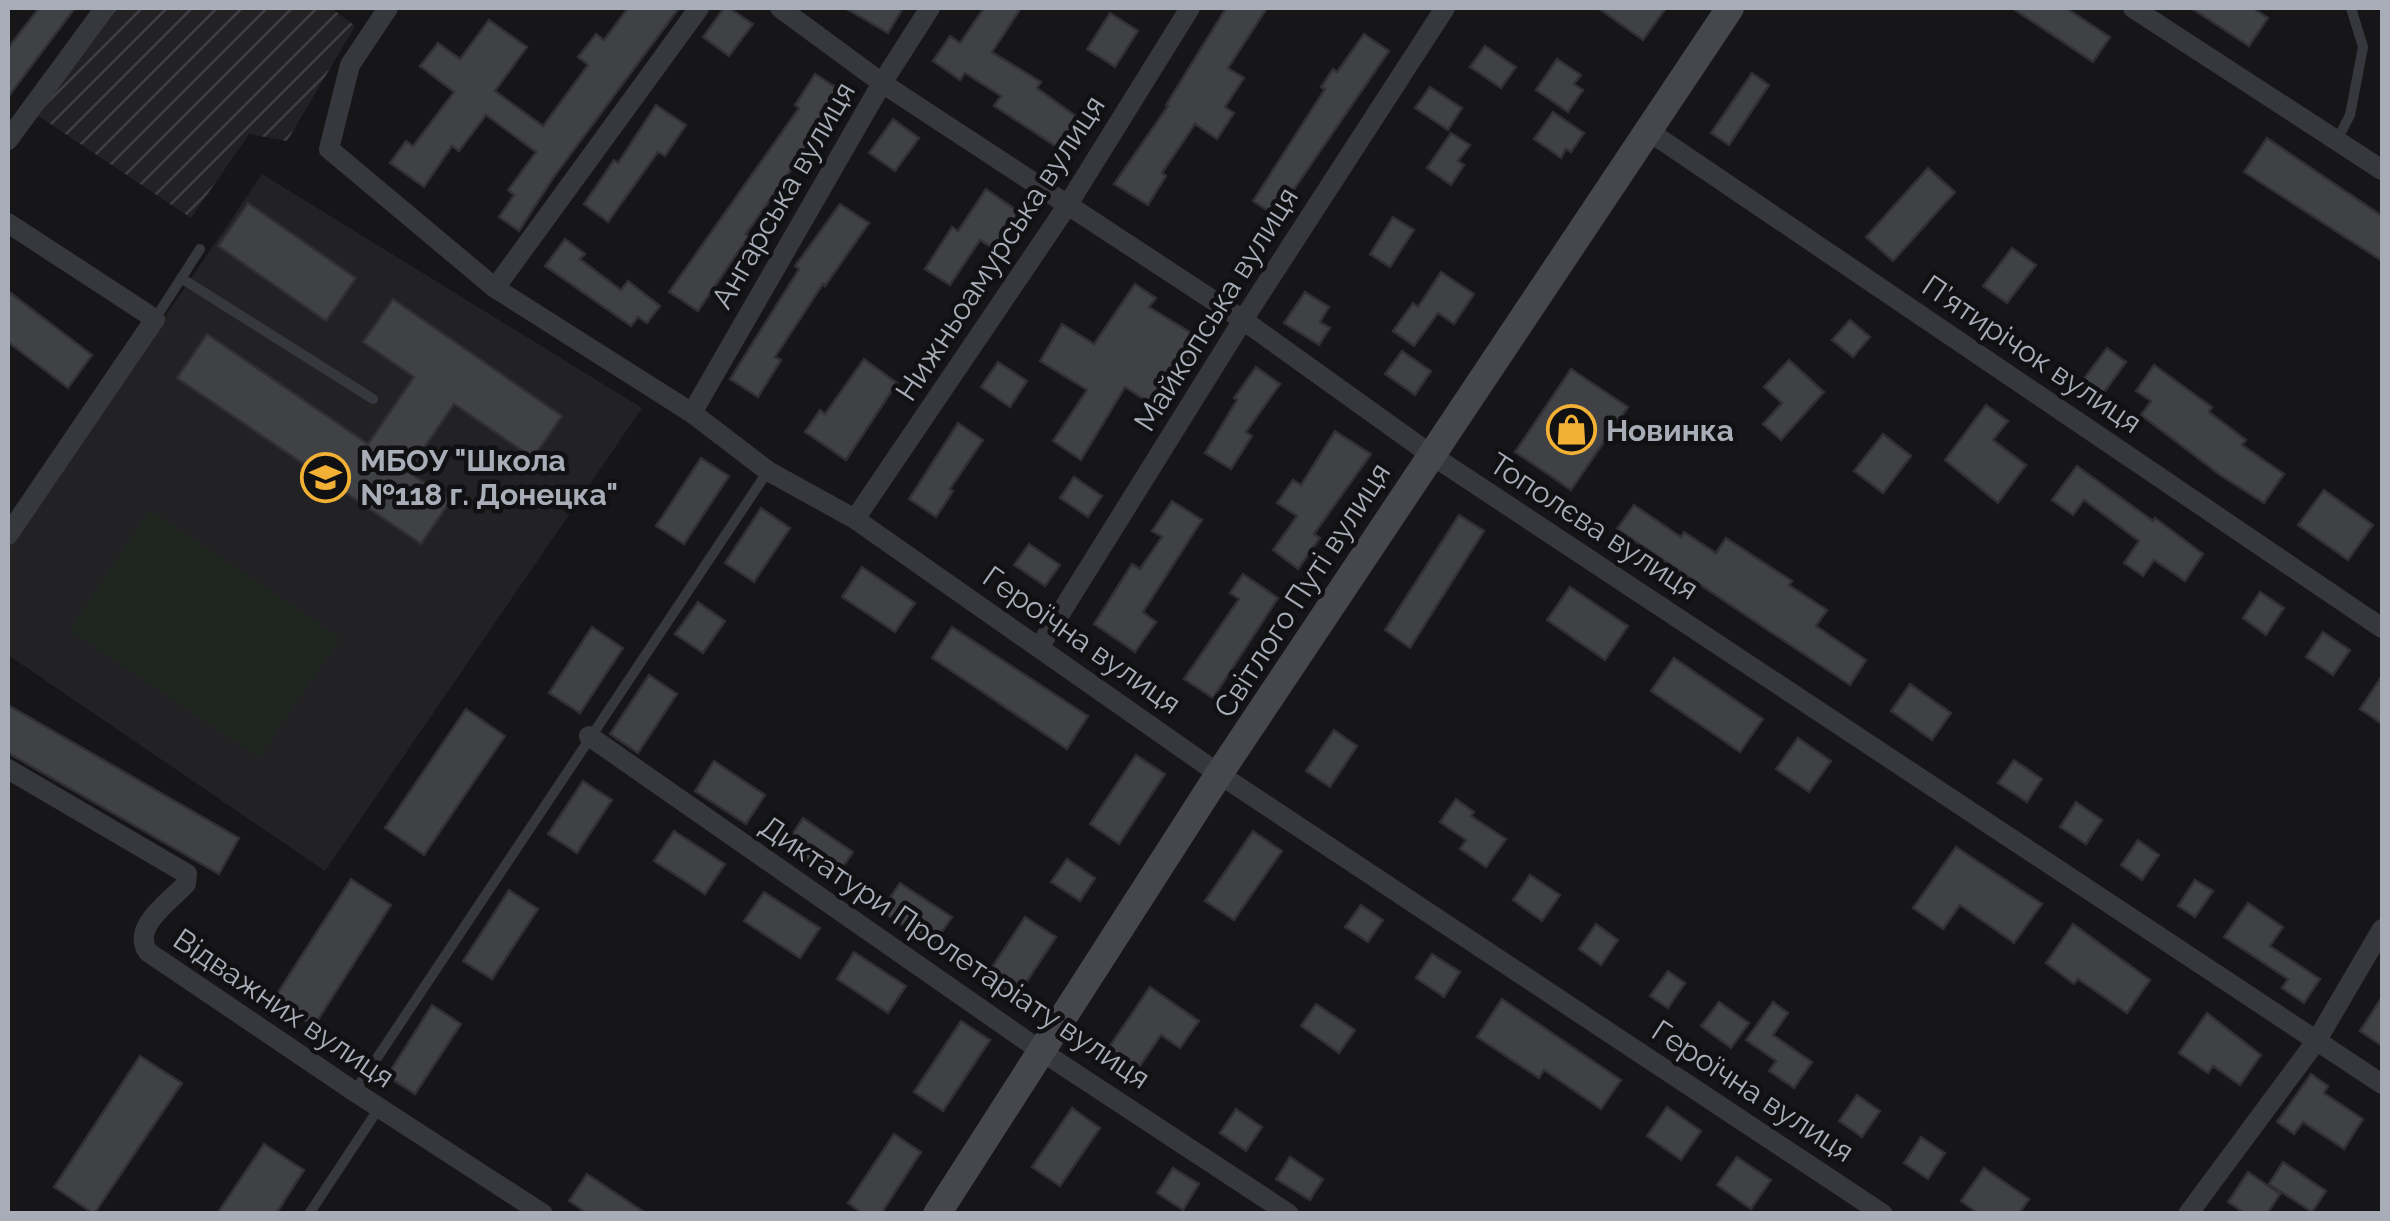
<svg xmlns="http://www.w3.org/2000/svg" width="2390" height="1221" viewBox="0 0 2390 1221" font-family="Raleway,sans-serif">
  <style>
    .built { fill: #222225 }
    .industrial { fill: url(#industrial-furrows) }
    .garden { fill: #1e261f }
    .building { fill: #404145; stroke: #303034; stroke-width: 2.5 }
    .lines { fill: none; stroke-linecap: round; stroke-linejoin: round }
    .lane { stroke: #37383d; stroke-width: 10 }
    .street { stroke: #37383d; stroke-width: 20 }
    .secondary { stroke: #45474d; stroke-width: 28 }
    .labels { text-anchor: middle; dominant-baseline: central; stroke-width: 9; stroke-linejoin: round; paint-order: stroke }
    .street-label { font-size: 30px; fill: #a8adb8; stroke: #111113 }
    .poi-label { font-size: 30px; font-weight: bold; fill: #a8adb8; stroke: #111113; text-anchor: start }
  </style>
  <defs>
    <pattern id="industrial-furrows" width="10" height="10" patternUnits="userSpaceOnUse" patternTransform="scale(2.5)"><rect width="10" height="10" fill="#222225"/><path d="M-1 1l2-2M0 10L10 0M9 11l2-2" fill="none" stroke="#3f3f43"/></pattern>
  </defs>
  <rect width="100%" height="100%" fill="#161618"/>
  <path class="built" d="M262 174 642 408 325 871 8 655V547Z"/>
  <path class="industrial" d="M113 8H331L355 26 287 141 249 134 191 218 34 113Z"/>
  <path class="garden" d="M150 510 340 638 259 757 70 630Z"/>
  <path class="building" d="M39 8H75L8 97V48Z
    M628 8H679L553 178 519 231 499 217 514 195 508 190 536 152 486 115 459 151 452 146 424 187 390 163 406 141 413 146 454 92 420 66 438 43 460 59 489 20 527 47 495 91 543 126 588 65 578 57 596 34 604 40Z
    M724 8H729L753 24 729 56 703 37Z
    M845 8H903L888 33Z
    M984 8H1021L992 52 1041 82 1037 88 1084 122 1063 151 994 106 1001 96 965 73 960 80 933 61 950 36 960 43Z
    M1226 8H1267L1228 68 1244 78 1225 107 1234 113 1217 139 1195 124 1162 173 1166 176 1148 205 1114 184 1168 106 1166 105Z
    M1598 8H1666L1643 40Z
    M2012 8H2066L2110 37 2093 62Z
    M2191 8H2253L2268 18 2249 46Z
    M1110 13 1138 31 1115 67 1087 49Z
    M1364 34 1389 51 1292 192 1297 195 1281 219 1253 201 1325 89 1321 87 1333 69 1337 72Z
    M1485 46 1516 67 1501 88 1470 67Z
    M1557 59 1581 75 1574 84 1583 90 1568 112 1536 90Z
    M1752 73 1769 85 1729 145 1711 133Z
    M815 74 845 93 746 234 749 236 698 311 669 292 799 108 795 105Z
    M1430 87 1462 108 1448 130 1415 108Z
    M656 105 686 125 665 156 658 152 608 222 584 204 614 160 618 163Z
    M1553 112 1584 133 1571 152 1566 149 1561 158 1534 139Z
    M893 119 919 138 895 171 869 153Z
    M1451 133 1470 145 1458 161 1464 165 1451 185 1427 168Z
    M2267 138 2382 216V261L2244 172Z
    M1928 168 1955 192 1893 261 1866 237Z
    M986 189 1019 212 994 249 980 240 950 285 925 269 952 227 958 231Z
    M248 203 356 278 326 321 218 246Z
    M840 204 869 223 825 286 823 284 775 357 781 360 758 397 730 379 799 269 795 266Z
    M1393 217 1414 230 1390 267 1370 254Z
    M565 239 585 254 580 259 621 290 628 281 660 306 647 323 638 317 631 326 545 266Z
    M2012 248 2036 265 2007 303 1983 286Z
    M1441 272 1474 294 1454 324 1438 313 1414 346 1393 331 1413 303 1418 307Z
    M1135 284 1156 298 1149 307 1201 339 1160 410 1125 387 1081 460 1053 441 1087 390 1040 361 1062 324 1094 344Z
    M8 291 92 355 68 388 8 342Z
    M1305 292 1329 307 1320 322 1330 328 1319 345 1284 323Z
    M393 299 562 416 533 458 454 404 408 472 451 500 421 544 177 378 207 334 368 444 414 377 363 342Z
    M1850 320 1870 337 1853 357 1832 340Z
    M2107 348 2126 362 2100 398 2080 384Z
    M1402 351 1431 371 1415 395 1385 374Z
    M864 359 897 383 846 460 805 432 820 410 825 414Z
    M1789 360 1824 392 1781 440 1763 424 1782 403 1764 387Z
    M998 362 1027 381 1010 407 981 387Z
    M2154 365 2212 407 2209 412 2246 440 2242 445 2284 474 2264 503 2220 475 2141 415 2151 401 2136 391Z
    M1256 367 1280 384 1246 432 1252 436 1231 469 1205 453 1237 400 1234 398Z
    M1571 369 1628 407 1571 490 1515 452Z
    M1986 405 2008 421 1993 440 2026 465 1998 503 1945 460Z
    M958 423 983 440 950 489 953 491 936 517 909 499Z
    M1335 431 1371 454 1314 534 1320 538 1298 569 1273 550 1297 516 1277 503 1293 480 1301 485Z
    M1883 434 1911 456 1883 493 1854 471Z
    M701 458 729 476 684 544 656 526Z
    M2077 466 2153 521 2155 518 2203 554 2185 581 2154 560 2143 576 2124 563 2139 541 2084 500 2073 515 2052 500Z
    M1074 477 1102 496 1088 517 1060 498Z
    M2324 490 2373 525 2348 560 2298 525Z
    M1172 501 1202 520 1143 612 1156 622 1135 652 1094 624 1132 564 1140 569 1162 537 1152 531Z
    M1634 505 1681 537 1684 532 1716 553 1726 538 1792 581 1789 585 1827 610 1816 626 1866 660 1850 685 1617 529Z
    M761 508 790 528 754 582 725 563Z
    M1459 515 1484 531 1410 648 1385 630Z
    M1029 544 1060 565 1045 586 1014 565Z
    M862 567 915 603 895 632 842 597Z
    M1243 574 1278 598 1213 698 1184 679 1239 599 1230 593Z
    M1570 587 1628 626 1605 660 1547 620Z
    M2260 592 2284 608 2266 635 2243 618Z
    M698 602 725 621 703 653 675 634Z
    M592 627 623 648 580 713 549 693Z
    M952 627 1088 716 1067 749 932 658Z
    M2323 632 2350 650 2333 675 2306 657Z
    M1674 658 1763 719 1740 752 1651 691Z
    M649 675 677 694 638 753 610 734Z
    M2382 676V724L2360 709Z
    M1910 684 1951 713 1932 740 1891 711Z
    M8 705 239 838 219 874 8 753Z
    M466 709 505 736 424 855 385 828Z
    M1334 730 1357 746 1330 787 1306 771Z
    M1798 738 1831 761 1809 792 1776 769Z
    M1136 755 1165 774 1119 844 1090 824Z
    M2014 760 2042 779 2027 802 1998 783Z
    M714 761 765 795 746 824 695 791Z
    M583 781 612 800 577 853 548 834Z
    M1456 799 1474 812 1471 816 1506 839 1486 867 1460 849 1466 840 1440 822Z
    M2076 802 2102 820 2086 844 2060 827Z
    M803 818 853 852 834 880 784 847Z
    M674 831 725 864 705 894 654 861Z
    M1253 831 1282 851 1234 920 1205 901Z
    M2138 840 2159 855 2142 880 2121 865Z
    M1956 847 2042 904 2014 943 1960 905 1943 929 1913 908Z
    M1067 859 1095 878 1080 901 1051 882Z
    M1530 875 1560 895 1542 921 1513 900Z
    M351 879 391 905 314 1026 273 1000Z
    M2195 880 2213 891 2195 917 2178 906Z
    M900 883 952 917 933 945 881 911Z
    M509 890 538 909 492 979 463 961Z
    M764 892 820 928 800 958 744 921Z
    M2248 903 2283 927 2270 946 2320 979 2304 1003 2282 988 2288 979 2224 937Z
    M1361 905 1383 920 1368 942 1345 927Z
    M1025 917 1056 937 1016 998 985 978Z
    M1596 924 1618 940 1601 965 1579 949Z
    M2073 924 2150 980 2127 1013 2078 979 2074 984 2046 963Z
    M854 952 906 986 888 1013 837 979Z
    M1432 954 1460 972 1444 997 1416 978Z
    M1668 971 1685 983 1668 1008 1650 996Z
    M1150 987 1199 1021 1180 1048 1161 1035 1131 1079 1101 1059Z
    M2382 997V1046L2360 1031Z
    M1502 999 1621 1080 1601 1109 1544 1070 1539 1078 1477 1037Z
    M1719 1002 1749 1023 1731 1048 1701 1026Z
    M1773 1002 1788 1013 1773 1035 1812 1062 1794 1088 1769 1071 1776 1061 1746 1040Z
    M1316 1004 1355 1030 1339 1053 1301 1026Z
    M432 1005 461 1024 415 1094 387 1076Z
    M2207 1013 2261 1055 2240 1085 2213 1066 2208 1073 2179 1053Z
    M961 1021 990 1040 943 1111 914 1092Z
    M140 1056 182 1083 94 1214 54 1187Z
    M2311 1074 2328 1086 2324 1093 2363 1119 2344 1149 2303 1122 2294 1134 2277 1122Z
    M1857 1095 1880 1111 1862 1137 1839 1121Z
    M1667 1107 1701 1131 1681 1160 1647 1136Z
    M1072 1108 1100 1128 1060 1186 1032 1167Z
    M1236 1109 1262 1127 1246 1151 1220 1133Z
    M894 1134 921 1152 881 1214H863L848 1203Z
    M1921 1137 1945 1153 1928 1179 1904 1163Z
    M264 1144 304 1170 276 1214H217Z
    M1290 1157 1323 1179 1310 1200 1276 1179Z
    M1737 1157 1771 1180 1751 1209 1717 1185Z
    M2283 1162 2326 1191 2312 1212 2269 1184Z
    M1173 1168 1199 1184 1183 1210 1157 1193Z
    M1984 1168 2029 1199 2019 1214H1979L1961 1201Z
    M2248 1172 2280 1194 2267 1214H2246L2228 1202Z
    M587 1174 647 1214H588L569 1201Z"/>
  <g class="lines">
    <path class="lane" d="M2337 140 2350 115 2363 47 2351 8
      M181 278 373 399
      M155 319 200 249
      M355 1091 768 471
      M309 1214 379 1108"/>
    <path class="street" d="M388 8 350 65 329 149 495 288 692 413 768 471 855 519 1219 774 1883 1214
      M780 8 882 83 1243 320 1430 454 2382 1084
      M2133 8 2382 170
      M1647 130 2382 628
      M8 140 105 8
      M8 223 155 319 8 535
      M495 288 699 8
      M692 413 882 83 930 8
      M855 519 1067 206 1190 8
      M1040 646 1243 320 1445 8
      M589 736 1041 1051 1289 1214
      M8 769 187 874 186 884C169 902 131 927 148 952L355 1092 543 1214
      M2188 1214 2317 1040 2382 929"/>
    <path class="secondary" d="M937 1214 1219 774 1730 8"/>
  </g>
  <defs>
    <symbol id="shop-ring" viewBox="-11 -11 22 22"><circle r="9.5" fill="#111113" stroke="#f2b134" stroke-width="1.5"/><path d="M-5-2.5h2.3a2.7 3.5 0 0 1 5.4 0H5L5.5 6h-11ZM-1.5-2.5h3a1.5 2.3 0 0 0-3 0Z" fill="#f2b134"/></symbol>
    <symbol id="school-ring" viewBox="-11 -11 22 22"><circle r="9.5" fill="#111113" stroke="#f2b134" stroke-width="1.5"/><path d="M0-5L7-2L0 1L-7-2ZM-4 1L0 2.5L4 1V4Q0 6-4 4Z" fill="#f2b134"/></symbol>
  </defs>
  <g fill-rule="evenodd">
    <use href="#shop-ring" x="1544" y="402" width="55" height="55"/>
    <use href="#school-ring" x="298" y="450" width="55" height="55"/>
  </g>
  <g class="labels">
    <g class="street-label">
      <text transform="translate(783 195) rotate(-60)">Ангарська вулиця</text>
      <text transform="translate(1000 248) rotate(-57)">Нижньоамурська вулиця</text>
      <text transform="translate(1216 309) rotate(-58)">Майкопська вулиця</text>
      <text transform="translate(2032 354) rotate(34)">П’ятирічок вулиця</text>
      <text transform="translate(1594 526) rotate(33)">Тополєва вулиця</text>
      <text transform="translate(1302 590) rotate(-57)">Світлого Путі вулиця</text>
      <text transform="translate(1082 640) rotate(35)">Героїчна вулиця</text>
      <text transform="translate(955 952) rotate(34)">Диктатури Пролетаріату вулиця</text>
      <text transform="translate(284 1008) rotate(34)">Відважних вулиця</text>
      <text transform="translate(1753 1091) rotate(33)">Героїчна вулиця</text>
    </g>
    <g class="poi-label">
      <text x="1606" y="430">Новинка</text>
      <text x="360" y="460">МБОУ "Школа<tspan x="360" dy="34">№118 г. Донецка"</tspan></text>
    </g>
  </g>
  <rect width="2390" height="1221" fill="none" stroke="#a8adb8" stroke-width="20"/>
</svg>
